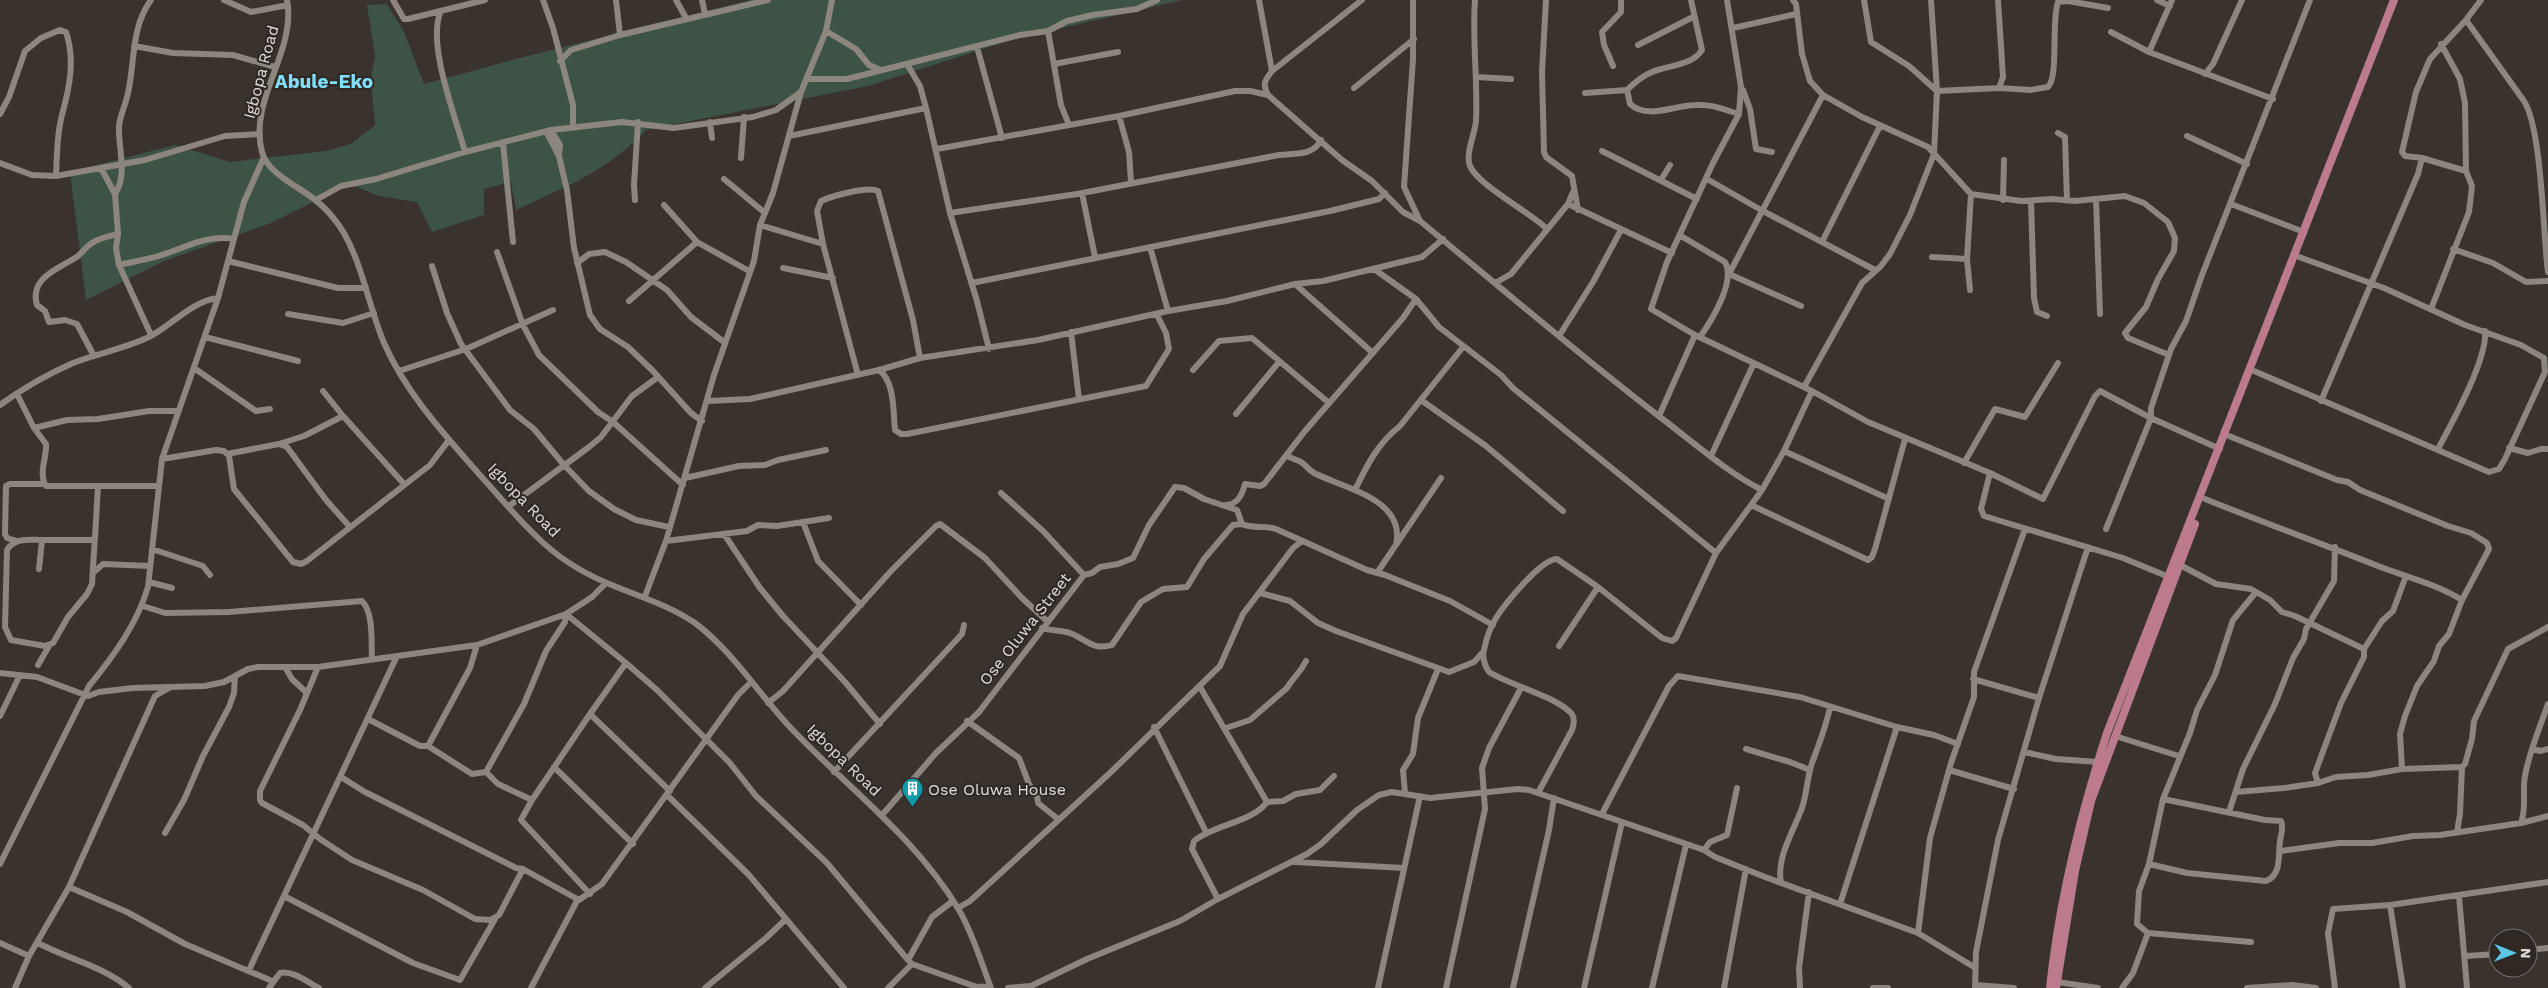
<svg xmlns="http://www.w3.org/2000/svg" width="2548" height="988" viewBox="0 0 2548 988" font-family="'Work Sans',sans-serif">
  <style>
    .green { fill: #3d5345 }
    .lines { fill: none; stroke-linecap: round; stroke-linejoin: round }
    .minor { stroke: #8d867f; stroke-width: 6 }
    .major { stroke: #bb7b8c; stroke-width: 8 }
    .labels { text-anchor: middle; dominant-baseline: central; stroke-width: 4; stroke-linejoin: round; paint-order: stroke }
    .street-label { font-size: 16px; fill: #e1ddd9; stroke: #2f2823 }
    .poi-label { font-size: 16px; fill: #e1ddd9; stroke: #2f2823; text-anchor: start }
    .quarter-label { font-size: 19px; font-weight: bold; fill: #7fdffd; stroke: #2f2823 }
  </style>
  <rect width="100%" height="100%" fill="#39322d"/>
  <path class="green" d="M750 0H1182L1011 40 868 86 646 130C608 171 565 187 516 210L511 182 484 189V215L432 232 417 202 379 196 349 184 271 223 164 261 86 300 70 172 175 145 230 162 326 151 351 144 375 125 371 79 375 56 367 5 387 4 404 32 424 84 516 59Z"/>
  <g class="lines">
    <path class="minor" d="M224 0 251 12 288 5
      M287 0C297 52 248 99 262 152 267 173 298 186 314 199 326 208 336 220 344 233 363 267 369 307 384 343 406 393 443 433 479 474 498 495 516 517 536 536 556 556 581 572 607 583 637 596 667 604 695 623 731 650 757 691 787 724 844 785 915 836 959 910 973 934 981 962 991 988
      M393 0 404 19H408L485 0
      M543 0 553 28 573 105V128
      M616 0 620 35
      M676 0 686 18
      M702 0 705 14
      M1259 0 1272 71
      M1362 0 1272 71C1265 80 1262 84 1268 95L1342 160 1372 181 1403 212 1420 221C1500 287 1578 354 1660 417 1693 442 1725 471 1762 490
      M1413 0V59L1404 187 1420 221
      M1475 0C1472 40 1478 81 1476 121 1475 134 1465 154 1470 166 1478 185 1529 212 1546 228
      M1546 0 1542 72 1544 152 1546 157 1572 176 1578 210
      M1727 0 1741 87 1739 114 1713 163 1667 262 1651 309 1695 335 1812 391 1868 422 1990 473 2043 499 2095 396 2100 391 2151 418 2220 449
      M1793 0 1796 4 1802 54 1810 81 1823 95 1862 117 1928 147 1971 194 2021 201 2052 199 2075 201 2125 196 2144 203 2168 222 2175 238 2174 251 2158 279 2146 307 2125 333 2128 338 2169 355
      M1864 0 1871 42 1909 66 1937 91 1999 88 2031 90 2048 87C2059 76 2051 21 2058 2L2068 1 2108 8
      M1998 0 2003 77 1999 88
      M2157 0 2170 6
      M2172 0 2149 52 2273 99
      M2481 0 2466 20 2524 101C2542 129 2543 234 2548 272
      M441 11C426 43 456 118 465 152
      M1733 28 1796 14
      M826 31 856 49 869 65 881 70
      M1048 31 1061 105 1069 125
      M2111 32 2149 52
      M2441 44 2460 79 2465 103 2466 171
      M1638 45 1693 17
      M134 46 173 53 233 55 275 67
      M977 47 1002 138
      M560 61 571 50 620 35 768 0
      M907 64 920 86 926 108
      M1054 64 1118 52
      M1613 66 1604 45 1602 32 1621 12V0
      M2205 74 2213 64 2242 0
      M1476 77 1511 79
      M807 79H847L1020 35 1048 31 1067 21 1093 15 1137 9 1157 0
      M1354 88 1414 39
      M1627 90 1630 104C1648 120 1674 105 1697 105 1712 104 1725 110 1739 114
      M1743 90 1750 109 1756 149 1772 152
      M1585 93 1627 90C1635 82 1642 76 1652 72 1668 65 1692 66 1702 50L1691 0
      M0 114 9 97 25 51 41 38 60 30 66 32C75 59 70 85 63 111 57 132 57 155 56 176
      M1119 116 1129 152 1131 182
      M710 122 712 138
      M551 130 560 145 559 154
      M547 133 559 156 567 190 574 248 590 315 600 329 628 347 653 371 691 413 702 421
      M2058 133 2065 137 2067 200
      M789 136 926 108 950 213 977 301 989 349
      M2187 136 2247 164
      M503 143 513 242
      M937 149 1119 116 1235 91H1250L1268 95
      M1602 151 1697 199
      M741 158 744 117
      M2422 158 2466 171 2472 186 2469 212 2431 309
      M0 163 32 175 56 176 145 160 225 136 260 134
      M101 168 115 194 118 234 116 248 119 265 151 335
      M724 179 765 213
      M1707 179 1761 210 1875 270
      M1661 180 1670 165
      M1082 193 1095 257
      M115 194C128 174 118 149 119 126 120 115 126 104 128 93 135 62 131 27 151 0
      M2096 199 2100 314
      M316 200 341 186 376 179 465 152 551 130 622 122 674 128 753 117 776 110 801 92
      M635 200 634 185 638 122
      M2003 200 2004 160
      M2031 201 2034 298 2037 312 2047 316
      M1568 204 1672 253
      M2231 204 2304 232
      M664 205 697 242
      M950 213 1077 194 1279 155C1296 153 1313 156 1321 140
      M760 225 823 244 858 375
      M1681 236 1725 262C1736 281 1712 320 1700 337
      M1822 242 1880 126
      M823 244 817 211 821 201C832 196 867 186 878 191L913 320 920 358
      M1150 247 1168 311
      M2453 249 2493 263 2526 282 2548 281
      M497 252 523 325 539 355 598 412 613 422 683 485
      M1932 257 1967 259 1971 194
      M1967 259 1970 290
      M228 261 338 288H366
      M577 263 589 254 605 252 626 262 667 290 691 317 724 342
      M119 265C132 262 145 260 158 256 184 249 205 234 234 239
      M432 266 447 313 461 344 510 410 534 429 564 465 589 491 614 509 636 520 669 527
      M783 268 833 278
      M1374 269 1416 299 1439 327 1501 375 1513 388 1716 553
      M972 283 1330 211 1379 199 1385 193
      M1495 283 1511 274 1568 204 1573 192
      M1295 284 1373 353
      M629 301 697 242 749 271
      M1801 306 1729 274 1823 95
      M288 314 343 323 374 313
      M1071 332 1079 399
      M1559 336 1593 282 1621 230
      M205 337 298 361
      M94 356 77 324 65 320 49 322 45 311 37 305C29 279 57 269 75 258 81 255 85 247 92 243 99 238 109 236 118 234
      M194 368 256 411 270 409
      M879 370C895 382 893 411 895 430L901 434H907L1146 386 1169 349 1166 333 1157 315
      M1193 370 1219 341 1252 338 1329 403
      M399 371 466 349 553 310
      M2254 371 2489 472 2499 469 2505 459 2545 372 2544 358 2521 345 2465 325 2384 288 2299 257
      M1804 387 1862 283 1881 266 1890 254 1910 215 1934 154 1937 91 1931 0
      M323 391 343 416 304 436 279 444 287 447 326 500 350 527
      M17 394 34 428 46 444C47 458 38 473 46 486H158
      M1421 400 1486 446 1563 511
      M708 401 750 399 879 370 920 358 1038 340 1168 311 1227 301 1295 284 1323 281 1422 257 1443 239
      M2321 401 2418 174 2422 158 2405 156 2402 152 2416 92 2430 59 2466 20
      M0 405C22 389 48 374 73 363 98 353 124 349 149 337 172 325 192 301 218 298
      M1236 414 1279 362
      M343 416 404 484
      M1659 416 1695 335
      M34 428 67 420 98 419 149 411H178
      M2229 436 2337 480 2348 482 2360 490 2448 526 2471 533 2487 543 2489 549 2462 600 2449 634 2439 646 2434 661 2417 686 2405 716 2400 734 2402 769
      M2509 448 2528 453 2541 449H2548
      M2438 449C2452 423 2488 358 2485 331
      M1784 451 1889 499
      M227 454 279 444
      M1287 456C1291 458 1297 460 1301 462 1306 465 1310 472 1316 474 1347 489 1406 500 1396 545
      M1711 456 1754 363
      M162 459 216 450 224 451 229 456 234 489 293 562 301 564 307 561 430 465 449 440
      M1964 463 1995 409 2025 417 2058 363
      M1990 473 1981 509 1984 516 2123 558 2169 577
      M685 478 739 466 765 465 778 460 826 450
      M1355 490C1367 465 1378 443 1400 426L1463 347
      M1001 493 1043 531 1084 575
      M2205 499C2262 522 2320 543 2378 566 2406 577 2437 584 2462 600
      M1226 505C1238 504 1242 495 1245 484L1260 486 1264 484 1305 431 1403 318 1416 299
      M1751 505 1868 560 1872 557 1875 549 1905 439
      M509 506 589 447 601 437 632 396 658 377
      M803 522 818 561 861 605
      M2106 529 2151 418V408L2171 349 2186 321 2202 275 2310 0
      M724 534 760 588 783 616 845 682 880 724
      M42 540C30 540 15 537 7 550L5 627 11 640 45 646 53 643 68 617 87 594 92 584 95 536
      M17 541 7 538 5 534 6 486 10 484H44
      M666 541 747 531 758 525 777 526 829 518
      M152 549 203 566 210 575
      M2180 565 2216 584 2251 589 2270 600 2282 612 2295 616 2364 649
      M39 569 42 540H92L95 538 98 486
      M94 572 103 564 150 566
      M1377 573 1441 478
      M149 582 172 588
      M1260 593 1290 601 1318 623 1336 631 1449 672 1474 662 1483 652
      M645 596 666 541 714 375 754 261 760 225 773 193 801 92 826 31 832 0
      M143 606 165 613 229 612 362 601C374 613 371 643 372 659
      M566 614 626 663 590 714 670 791
      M1042 628C1051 631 1061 630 1070 633 1086 639 1093 651 1112 645L1141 602 1163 589 1187 587 1204 559 1233 525 1242 524
      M1559 646 1598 587
      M626 663 657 690 729 762 756 796 827 863 908 960
      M38 665 49 646
      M285 667 292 679 307 693
      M318 667 300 710 260 791V800L262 803 303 825 320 839 352 860 423 890 475 919 490 920 499 915 523 869
      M0 673 37 677 88 696 99 692 133 688 205 686 224 682 248 669 258 667H318L477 645 566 614 592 597 606 583
      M1973 679 2039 698
      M1200 687 1267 802
      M768 703 783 691 891 571 936 526 940 524 985 558 1022 598 1047 621
      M0 716 20 675
      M368 719 420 746H428L472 774 486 772 524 704 546 651 565 622 566 614
      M967 721 1019 758 1029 784 1037 795 1038 803 1058 819
      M1154 727 1206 832
      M1226 728 1250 720 1287 688C1293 677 1299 675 1306 661
      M2115 736 2179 756
      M428 746 470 668 477 645
      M1746 749 1790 762 1810 770
      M2533 749 2540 751 2548 749
      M2024 752 2056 759 2098 762
      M554 767 633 844
      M1949 770 2014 789
      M486 772 498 784 532 800 590 714
      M834 772 962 634 964 625
      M341 777 365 792 516 868 523 869 579 900 602 884 738 695 751 682
      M2318 783 2315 773 2341 703 2364 657V649L2382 621 2393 611 2406 576
      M2236 792 2284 788 2318 783 2336 777 2368 775 2402 769 2462 767 2465 764 2472 739 2474 721 2508 649 2548 627
      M1405 793 1403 770 1413 754 1418 718 1438 669
      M1538 793 1572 730C1574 724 1575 716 1570 712 1552 695 1512 686 1489 672 1485 667 1482 657 1484 650 1486 640 1491 626 1496 618 1505 604 1541 559 1557 559L1598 587 1662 638 1672 641 1676 638 1716 553 1762 490 1784 451 1812 391
      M667 795 749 875 844 988
      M532 800 521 820 590 894
      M2229 812 2243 769 2275 704 2293 658 2304 639 2306 629 2334 581 2335 547
      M1602 814 1669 686 1678 676 1800 697 1897 727 1934 735 1958 744
      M882 815 936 753 979 712 1084 575 1092 573 1100 567 1118 564 1133 558 1149 525 1175 487 1184 488 1204 499 1237 510 1242 524C1252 529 1265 525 1276 529L1367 570 1385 575 1450 601 1493 625
      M2521 823C2527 807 2522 792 2525 776 2529 752 2540 727 2548 704
      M2457 832 2460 814 2462 767
      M165 833 184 800 203 756 229 707 234 693 235 676
      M1704 850 1710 842 1727 835 1737 788
      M2281 851 2339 843H2372L2413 836 2440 835 2521 823 2548 816
      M1295 862 1404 868
      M0 864 89 686C113 657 137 624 148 587L162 459 218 298 244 202 264 157
      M2149 864 2187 873 2266 881C2282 875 2278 855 2280 841 2281 834 2284 828 2281 821L2265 820 2163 799
      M1781 882C1776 858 1794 830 1802 808 1807 793 1807 778 1812 763 1819 744 1826 727 1830 707
      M69 887 127 912 185 944 272 981
      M284 896 413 963 460 980 495 919
      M2459 896 2467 988
      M1218 899 1192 849 1194 841C1213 825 1253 822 1267 802L1283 801 1296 794 1320 790 1334 776
      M1840 904 1897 727
      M2390 905 2403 988
      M958 908 970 901 1111 772 1220 666 1243 614 1293 548 1302 541
      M1918 933 1930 838 1951 763 1974 697V672L2025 529
      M2148 933 2137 924 2139 891 2149 864 2163 799 2190 733 2197 710 2215 675 2233 620 2256 592
      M0 943 29 956
      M38 943C68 959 103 966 129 988
      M2528 950 2548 948
      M2465 956 2498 954
      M912 964 977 987 990 986
      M249 970 397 656
      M2057 982 2098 988
      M1976 985 2014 988
      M15 988 29 956 69 887 155 696 169 688
      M269 988 280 973C293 970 307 982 319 988
      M531 988 578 899
      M705 988 766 938 786 919
      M888 988 912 964 908 960 932 917 953 901
      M1008 988 1031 986 1087 959 1180 921 1218 899 1307 854 1321 844 1357 810 1379 795 1392 792 1430 798 1518 789 1529 790 1704 850 1715 857 1765 877 1918 933 1974 967
      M1378 988 1420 796
      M1446 988 1485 809 1482 768 1489 748 1521 688
      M1513 988 1549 830 1554 798
      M1584 988 1622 822
      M1652 988 1686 845
      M1724 988 1746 869
      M1800 988 1799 968 1809 892
      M1873 988H1888
      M1975 988 1976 952 1998 840 2039 698 2088 547
      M2122 988 2133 973 2148 933 2251 942
      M2247 988 2292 985 2316 988
      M2335 988 2328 933 2333 909 2390 905 2548 882"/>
    <path class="major" d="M2050 988C2059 901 2080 816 2107 733L2394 0
      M2056 988 2075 871 2091 801 2195 524"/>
  </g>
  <defs>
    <symbol id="building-pin" viewBox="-11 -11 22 30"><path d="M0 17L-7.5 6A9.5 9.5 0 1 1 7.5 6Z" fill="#0f9aa8" stroke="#2f2823"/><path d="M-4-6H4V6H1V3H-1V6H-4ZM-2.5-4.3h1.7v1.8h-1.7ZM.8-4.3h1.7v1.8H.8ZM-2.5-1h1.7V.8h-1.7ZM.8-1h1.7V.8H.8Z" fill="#fff"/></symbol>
  </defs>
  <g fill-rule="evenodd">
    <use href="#building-pin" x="900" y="776" width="25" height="34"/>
  </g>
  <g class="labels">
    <g class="street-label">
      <text transform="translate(261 72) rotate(-75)">Igbopa Road</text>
      <text transform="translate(524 500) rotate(46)">Igbopa Road</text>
      <text transform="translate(1025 629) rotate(-52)">Ose Oluwa Street</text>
      <text transform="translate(844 760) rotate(44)">Igbopa Road</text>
    </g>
    <g class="poi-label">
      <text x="928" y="789">Ose Oluwa House</text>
    </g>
    <g class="quarter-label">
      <text x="324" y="81">Abule-Eko</text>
    </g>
  </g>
  <g transform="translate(2513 953) rotate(91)"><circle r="24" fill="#2f2823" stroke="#76706c"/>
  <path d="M0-4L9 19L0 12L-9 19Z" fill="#5cc7e7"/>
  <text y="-8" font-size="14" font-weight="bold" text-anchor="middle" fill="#e1ddd9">N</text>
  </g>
</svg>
